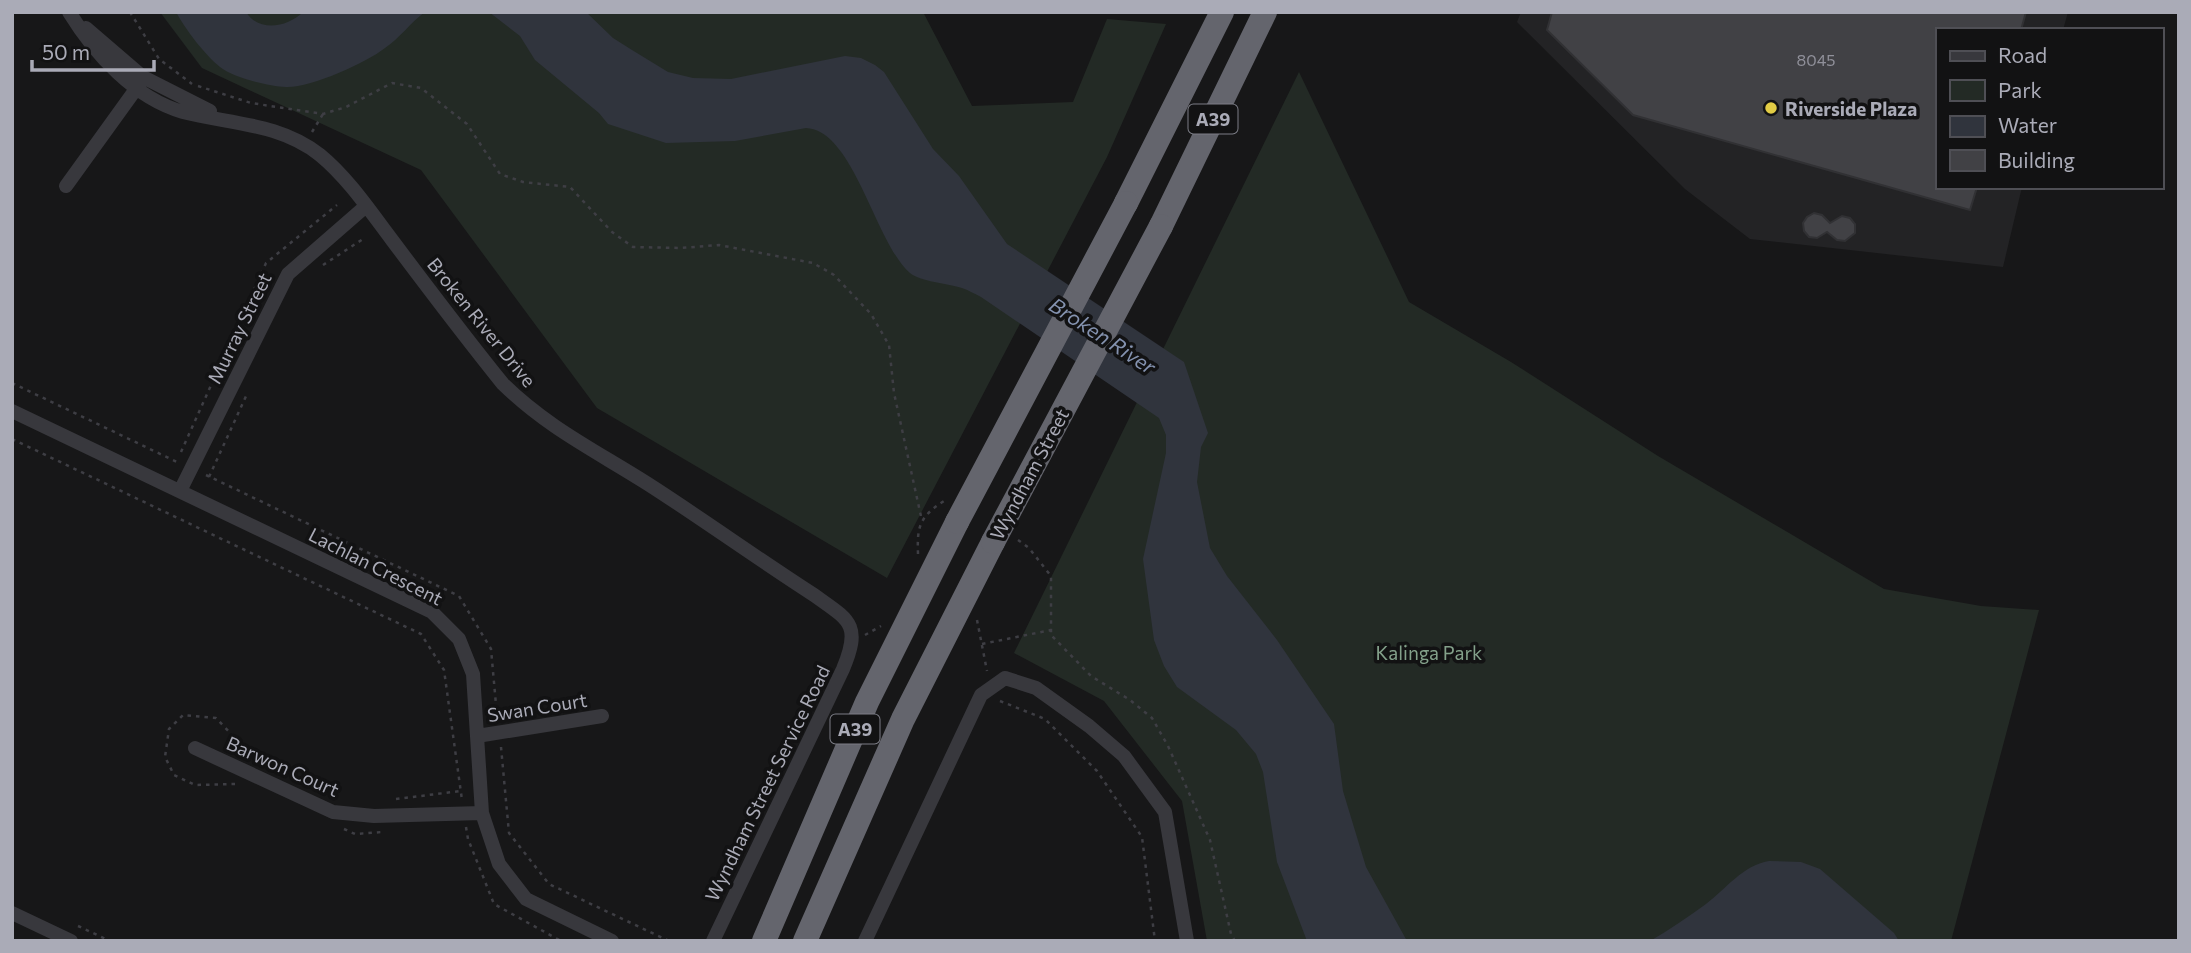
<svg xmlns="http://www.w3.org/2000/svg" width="2191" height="953" viewBox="0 0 2191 953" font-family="Commissioner,sans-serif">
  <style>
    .built { fill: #232325 }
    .green { fill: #232a25 }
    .water { fill: #30343d }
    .building { fill: #414145; stroke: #313134; stroke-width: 2 }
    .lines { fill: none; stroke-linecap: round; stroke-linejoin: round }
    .path { stroke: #3e3e44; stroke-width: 2.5; stroke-dasharray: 3.5 5; stroke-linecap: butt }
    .street { stroke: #38383d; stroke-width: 14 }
    .highway { stroke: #64656d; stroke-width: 24 }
    .highway-bridge { stroke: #64656d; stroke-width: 24 }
    .poi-dot { fill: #e2cc45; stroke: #121213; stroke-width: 2.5 }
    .labels { text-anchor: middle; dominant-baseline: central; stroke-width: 7; stroke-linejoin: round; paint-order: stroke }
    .number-label { font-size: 16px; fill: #90909a }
    .shield { fill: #121213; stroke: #7c7d86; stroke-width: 2 }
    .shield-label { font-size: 18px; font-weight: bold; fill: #aaabb7 }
    .poi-label { font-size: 19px; font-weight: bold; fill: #aaabb7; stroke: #121213; text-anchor: start }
    .street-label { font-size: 19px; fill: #aaabb7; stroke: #121213 }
    .park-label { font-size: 19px; fill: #83a08a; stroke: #121213 }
    .water-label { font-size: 21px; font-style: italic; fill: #8492af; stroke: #121213 }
  </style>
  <rect width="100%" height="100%" fill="#171718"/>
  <path class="built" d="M1521 12H2068L2063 30H1937V187H2022L2003 267 1750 239 1685 189 1517 22Z"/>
  <path class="green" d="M160 12H923L972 106 1073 102 1107 19 1166 24 1107 157 887 578 597 408 421 170 202 68Z
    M1299 72 1409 302 1511 362 1658 456 1884 589 1981 606 2039 610 1951 941H1207L1182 801 1104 701 1014 653Z"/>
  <path class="water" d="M176 12H246C259 33 288 27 303 12H425C410 23 400 38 385 48 366 63 310 88 286 87 268 86 234 78 220 67 205 55 185 29 176 12Z
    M489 12H586L613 38 632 50 668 72 693 78 731 79 845 56 861 58 875 65 884 72 933 149 959 176 1007 244 1184 362 1208 433 1201 447 1197 482 1210 548 1227 576 1277 640 1334 724 1343 791 1366 867 1407 941H1307L1277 862 1263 772 1256 754 1236 730 1177 687 1164 666 1154 640 1143 559 1166 453V435L1159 418 981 297C975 294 968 290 962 288 949 284 919 281 910 273 875 243 854 130 806 128L735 141 666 143 608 124 599 113 535 60 520 36Z
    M1769 861 1801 862 1820 869 1894 933 1899 941H1650C1669 930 1688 917 1706 904 1726 889 1743 865 1769 861Z"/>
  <path class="building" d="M1552 12H2026L2021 30H1937V187H1977L1970 210 1633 115 1547 30Z
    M1814 213 1822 215 1830 223 1842 216 1850 218 1855 224V233L1845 241 1837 240 1827 232 1817 238 1809 237 1804 231 1803 223 1807 217Z"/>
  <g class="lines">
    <path class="path" d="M130 12 159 59 192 84
      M198 86 251 103 323 114 346 107 392 83 421 88 467 124 500 174 523 182 570 187 612 232 633 247 681 248 719 245 813 263 834 275 871 314 889 345 894 393 922 521
      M312 132 323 114
      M323 265 363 239
      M12 383 177 462
      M12 439 421 634 444 670 462 800
      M181 452 266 263 337 205
      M206 475 459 596 491 649 497 716
      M209 477 247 394
      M1018 540 1029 548 1051 576V635L1091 676 1130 700 1152 718 1168 746 1210 840 1231 934 1235 941
      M918 554C917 527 919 517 944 501
      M977 620 987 671
      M865 635 881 626
      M982 644 1051 630
      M1000 701 1045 719 1097 771 1142 837 1155 941
      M501 747 509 833 549 884 669 941
      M235 784 195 785 174 775 165 757 169 729 183 715 216 718 252 756
      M396 799 461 791
      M466 827 468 839 494 904 561 941
      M344 829 355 834 382 832
      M78 926 110 941"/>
    <path class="street" d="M69 12C95 54 134 98 183 112 230 124 280 123 320 155 348 178 370 211 392 240 428 288 465 337 503 384 548 428 596 451 648 484 704 520 758 559 814 595 849 620 862 624 843 669L713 941
      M86 28 143 77 210 111
      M66 186 141 82
      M12 411 432 612 459 639 473 674 482 813 499 864 526 899 612 941
      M180 491 288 274 366 206
      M477 736 602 716
      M195 748 333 812 374 816 482 813
      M12 913 71 941
      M865 941 981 695 1005 678 1036 688 1089 726 1124 756 1165 812 1187 941"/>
    <path class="highway" d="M1126 203 1222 12
      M1161 226 1265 12
      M764 941 867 702 957 522
      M805 941 903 719 993 542"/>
    <path class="highway-bridge" d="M957 522 1126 203
      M993 542 1161 226"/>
  </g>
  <circle class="poi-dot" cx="1771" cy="108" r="7"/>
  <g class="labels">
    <g class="number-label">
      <text x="1816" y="59">8045</text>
    </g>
    <g class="shield">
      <rect x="1188.5" y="104.5" width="49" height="29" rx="5"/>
      <rect x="830.5" y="714.5" width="49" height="29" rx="5"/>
    </g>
    <g class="shield-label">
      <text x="1213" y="119">A39</text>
      <text x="855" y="729">A39</text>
    </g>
    <g class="poi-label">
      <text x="1785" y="108">Riverside Plaza</text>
    </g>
    <g class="street-label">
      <text transform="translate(482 322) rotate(51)">Broken River Drive</text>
      <text transform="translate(239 328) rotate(-64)">Murray Street</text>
      <text transform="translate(1029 474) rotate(-62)">Wyndham Street</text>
      <text transform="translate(376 566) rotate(27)">Lachlan Crescent</text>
      <text transform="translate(537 707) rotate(-9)">Swan Court</text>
      <text transform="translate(283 766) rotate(24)">Barwon Court</text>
      <text transform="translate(767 783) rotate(-64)">Wyndham Street Service Road</text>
    </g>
    <g class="park-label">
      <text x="1429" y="652">Kalinga Park</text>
    </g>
    <g class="water-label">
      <text transform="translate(1103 335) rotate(33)">Broken River</text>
    </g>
  </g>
  <rect width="2191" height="953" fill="none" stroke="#aaabb7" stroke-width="28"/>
  <rect x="1936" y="28" width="228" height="161" fill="#121213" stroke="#4f4f55" stroke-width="2"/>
  <rect x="1950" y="51" width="35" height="10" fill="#38383d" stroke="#4f4f55" stroke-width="2"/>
  <text x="1998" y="63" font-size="21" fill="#aaabb7">Road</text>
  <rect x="1950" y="80" width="35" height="21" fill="#232a25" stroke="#4f4f55" stroke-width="2"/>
  <text x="1998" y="98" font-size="21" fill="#aaabb7">Park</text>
  <rect x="1950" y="116" width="35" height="21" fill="#30343d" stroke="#4f4f55" stroke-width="2"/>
  <text x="1998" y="133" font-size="21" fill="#aaabb7">Water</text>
  <rect x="1950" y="150" width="35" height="21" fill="#414145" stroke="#4f4f55" stroke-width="2"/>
  <text x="1998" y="168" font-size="21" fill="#aaabb7">Building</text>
  <path d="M32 60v10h122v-10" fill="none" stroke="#aaabb7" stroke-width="3.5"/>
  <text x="42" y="60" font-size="21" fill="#aaabb7" stroke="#121213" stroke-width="5" paint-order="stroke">50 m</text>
</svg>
